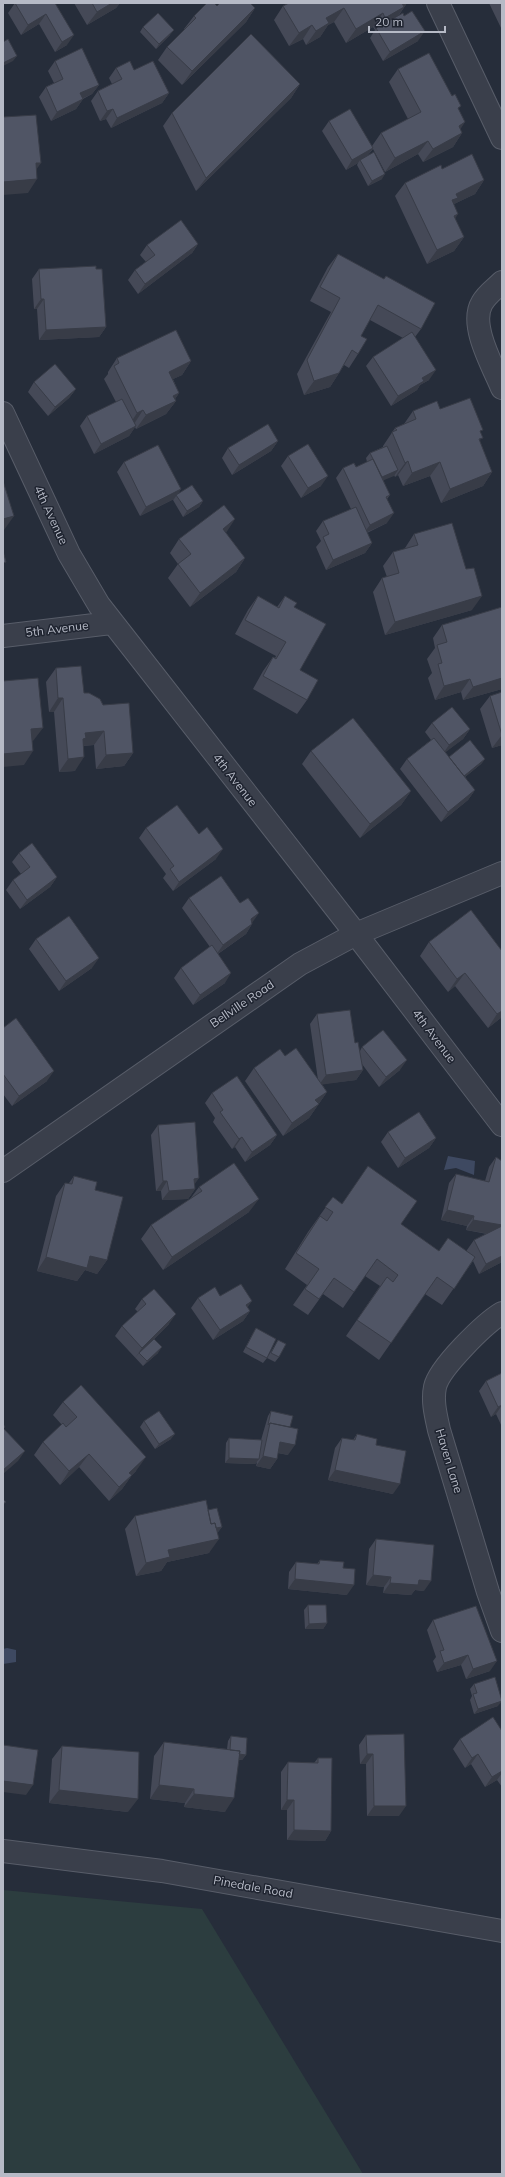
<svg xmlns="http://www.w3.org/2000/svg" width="505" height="2177" font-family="Mulish,sans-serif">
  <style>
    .green { fill: #2c3d3f }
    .water { fill: #3e4961 }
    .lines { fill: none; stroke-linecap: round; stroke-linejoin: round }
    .street-casing { stroke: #585d69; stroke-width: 24 }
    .street { stroke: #3a3f4b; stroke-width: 22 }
    .wall { fill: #454957 }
    .shaded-wall { fill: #383c47 }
    .building { fill: #505565; stroke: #383c47 }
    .labels { text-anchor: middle; stroke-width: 3; stroke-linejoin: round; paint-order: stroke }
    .street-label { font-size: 12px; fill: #b6bac6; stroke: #1f2430 }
  </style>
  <rect width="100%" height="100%" fill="#262d3a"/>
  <path class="green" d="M3 1890 202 1909 363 2174H3Z"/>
  <path class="water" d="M448 1156 475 1161 474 1175 456 1168 444 1170Z
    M7 1648 16 1650V1662L3 1664V1649Z"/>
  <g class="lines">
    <defs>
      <path id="street" d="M438 3 502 138
        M502 282C495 289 487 294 482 303 469 325 493 366 502 388
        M3 413 69 554 99 605 356 934 502 1125
        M3 636 111 623
        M3 1171 300 964 356 934 502 873
        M502 1313C485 1323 439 1368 435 1387 432 1401 436 1416 439 1430L488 1592 502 1631
        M3 1851 162 1871 502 1931"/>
    </defs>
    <use href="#street" class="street-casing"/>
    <use href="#street" class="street"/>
  </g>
  <path class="wall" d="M15 3H55L67 45 55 52 39 24 21 35 8 13Z
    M74 3H120L116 8 87 25Z
    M407 3 399 15 418 41 383 61 370 38 375 30 373 27 346 43 334 22 328 25 320 37 306 45 303 39 289 46 274 20 283 6Z
    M489 3H502V30Z
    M217 6 255 8 246 22 182 85 158 60 167 47 184 30V29L194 16Z
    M143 27 170 35 156 49 140 32Z
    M55 61 99 85 92 94 83 99 76 109 51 121 39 97 46 87 54 83 48 71Z
    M116 68 134 70 169 93 162 103 111 128 106 119 100 121 91 101 98 91 112 84 109 78Z
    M398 69 458 110 460 129 462 133 453 147 423 162 418 154 385 172 373 149 368 155 382 179 368 186 357 165 358 163 346 170 322 131 329 121 372 146 381 133 408 119 389 82Z
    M300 84 291 98 196 191 163 126 172 113Z
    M442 169 484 180 475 194 454 204 455 219 464 237 454 251 427 264 395 196 405 183Z
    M198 244 192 253 138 294 128 280 135 270 146 262 140 255 147 245Z
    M338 254 384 279 386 276 421 329 415 337 429 380 420 385 417 390 391 406 366 366 373 357 403 338 370 320 361 336 358 354 349 368 344 365 339 373 330 387 304 395 297 374 331 312 310 301 328 267Z
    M39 269 106 327 99 337 39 340 37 309H34L32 279Z
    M117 358 191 361 182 375 173 379 179 393 175 399 176 401 166 414 136 429 135 427 129 436 94 454 80 426 87 416 116 402 104 379 108 374V372Z
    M34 382 76 389 69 398 48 416 28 392Z
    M440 409 481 433 480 442 492 472 483 486 441 503 430 476 403 486 398 475 395 477 394 475 383 480 390 495 387 499V523L367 533 372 543 365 553 326 570 316 547 321 541 316 531 323 521 351 509 336 478 343 468 356 467 367 462 366 458 370 453 383 447V446L395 428 404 424 413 411Z
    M278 441 271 451 232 475 222 458 228 448Z
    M288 456 321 486 301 498 281 466Z
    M124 462 181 489 177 495 203 501 199 507 183 517 173 500 174 499 140 516 117 472Z
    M226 533 245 558 236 572 190 607 168 578 178 564 170 553 179 539Z
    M414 534 472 610 385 635 373 592 382 578 387 577 383 566 393 552 405 549V548Z
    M258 596 277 607 285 596 294 607 300 670 307 700 297 714 253 689 263 671 273 657 275 658 276 656 235 634 248 610Z
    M502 607V689L463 700 461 692 435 700 428 678 432 673 427 659 435 648 433 638 442 625Z
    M56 668 84 693 103 705 133 753 124 766 96 769 94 745 83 746 75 771 59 772 54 712H49L46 682Z
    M502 692V745L492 748 480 709 490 696Z
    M432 723 470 729 463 739 445 752 449 757 485 759 481 764 465 777 475 790 468 800 441 822 400 769 407 759 431 740 425 732Z
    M311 751 411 791 401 805 360 838 302 764Z
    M146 828 216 859 173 891 163 878 166 874 139 838Z
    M19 853 57 877 50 887 20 909 6 890 13 880 21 874 12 862Z
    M189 898 252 924 246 934 218 954 225 983 193 1005 174 978 181 968 210 947 182 908Z
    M471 910 502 1017 488 1028 455 986 448 992 420 956 429 942Z
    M36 939 92 968 59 991 29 949Z
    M317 1014 355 1043 360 1051 362 1047 400 1070 379 1087 362 1064 363 1070 356 1080 322 1084 327 1092 309 1118 283 1136 245 1081 254 1068 285 1056 318 1080 310 1024Z
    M3 1028 47 1081 12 1106 3 1094Z
    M212 1093 277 1135 270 1145 245 1162 235 1147 232 1149 213 1122 215 1118 205 1103Z
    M158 1125 195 1185V1189L188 1199 162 1200 161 1191H156L151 1135Z
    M388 1132 436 1138 429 1148 398 1168 381 1142Z
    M496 1157 502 1262 479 1274 473 1261 442 1305 425 1294 379 1360 346 1336 380 1286 365 1276 343 1308 323 1294 308 1315 293 1305 307 1285 285 1269 308 1232 333 1197 342 1204 401 1224 439 1251 467 1252V1250L474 1240 487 1234 466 1230 467 1226 441 1220 449 1183 456 1174 485 1181 489 1167Z
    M74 1176 95 1190 107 1260 97 1274 85 1270 77 1281 37 1271 56 1196 65 1183H69Z
    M199 1187 249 1212 163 1270 141 1239 151 1225 190 1199Z
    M220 1296 247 1307 250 1311 243 1321 213 1340 191 1308 198 1298Z
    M142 1299 169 1324 154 1339 158 1353 143 1366 115 1336 122 1326 138 1312 135 1309Z
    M256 1328 267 1358 263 1363 243 1352 253 1333Z
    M278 1340 279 1357 275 1362 267 1358Z
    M502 1373V1427L496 1414 491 1417 479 1391 486 1381Z
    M63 1402 136 1471 132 1475 122 1489 109 1501 79 1467 60 1485 34 1455 43 1442 62 1425 53 1415Z
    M271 1411 290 1427 288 1455 278 1453 277 1459 270 1469 256 1466 257 1462 255 1464 225 1463 226 1443 229 1438 261 1440 268 1416Z
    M144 1421 171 1439 155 1449 140 1427Z
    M357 1434 376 1445 393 1494 328 1480 335 1448 342 1438 353 1440Z
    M208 1510 222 1527 218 1532H217L209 1553 167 1562 161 1571 136 1576 125 1529 135 1516Z
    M376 1539 424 1591 415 1590 411 1595 383 1593 384 1587 366 1585 369 1549Z
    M320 1560 343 1568 347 1595 288 1589 289 1572 296 1562 317 1564Z
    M308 1605 327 1623 323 1629H305L304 1610Z
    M433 1620 490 1671 466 1679 461 1665 437 1672 433 1661 436 1657 427 1630Z
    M474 1684 498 1706 474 1714 470 1700 472 1696 470 1689Z
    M502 1731V1787L497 1780 485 1787 471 1764 465 1768 453 1749 460 1739Z
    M366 1735 399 1816H367L366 1764H360L359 1745Z
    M231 1736 246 1755 242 1760H239L225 1812 184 1807 185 1803 150 1799 154 1756 164 1742 227 1749 228 1741Z
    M62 1746 128 1812 49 1803 52 1759Z
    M318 1758 331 1831 325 1841 287 1840V1810H281V1772L288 1762 314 1763Z"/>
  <path class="shaded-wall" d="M112 3H120L116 8 87 25 97 12Z
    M400 3H407L395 20 377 29 385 18Z
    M255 8 246 22 182 85 192 71Z
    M344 8 334 22 328 25 320 37 306 45 316 31 326 18Z
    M383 13 373 27 346 43 356 29Z
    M46 14 39 24 21 35 28 25Z
    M312 25 303 39 289 46 299 33Z
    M174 30 170 35 156 49 159 44Z
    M425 31 418 41 383 61 390 52Z
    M74 35 67 45 55 52 62 42Z
    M17 56 13 61 3 66V63Z
    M300 84 291 98 196 191 206 178Z
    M99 85 92 94 73 103 80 93Z
    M169 93 162 103 111 128 117 118Z
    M83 99 76 109 51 121 57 112Z
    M113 109 106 119 100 121 107 111Z
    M465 122 456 136 459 126Z
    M462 133 453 147 423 162 433 149Z
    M428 141 418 154 385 172 395 158Z
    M373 148 366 158 360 160 358 163 346 170 352 160Z
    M36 163H41L31 177Z
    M385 174 382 179 368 186 372 181Z
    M37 179 28 193 3 195V182Z
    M484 180 475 194 454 204 443 214 456 194Z
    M458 214 449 228 454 216Z
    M464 237 454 251 427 264 437 250Z
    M198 244 192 253 138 294 145 284Z
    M41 299H44L37 309H34Z
    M106 327 99 337 39 340 46 330Z
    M191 361 182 375 160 385 169 372Z
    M436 370 429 380 420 385 417 390 391 406 398 396 422 378Z
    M339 373 330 387 304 395 314 381Z
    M76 389 69 398 48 416 55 407Z
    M179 393 173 402 176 401 166 414 136 429 146 415 173 396Z
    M143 410 134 424 128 427 137 413Z
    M136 426 129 436 94 454 101 444Z
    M278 441 271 451 232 475 239 465Z
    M408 461 398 475 395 477 405 463Z
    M440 462 430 476 403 486 412 473Z
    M398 470 394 476 377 483 380 478Z
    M492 472 483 486 441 503 450 489Z
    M328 476 321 486 301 498 308 488Z
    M181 489 174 499 140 516 146 507Z
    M203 501 199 507 183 517 187 511Z
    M394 513 387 523 363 534 370 525Z
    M14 516 4 530H3V519Z
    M235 519 226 533 223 529Z
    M372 543 365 553 326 570 333 560Z
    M245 558 236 572 190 607 200 593Z
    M482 596 472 610 385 635 395 622Z
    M502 678V689L463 700 473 687Z
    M470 679 461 692 435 700 444 686Z
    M58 698H63L54 712H49Z
    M43 728 33 741 22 742 31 729Z
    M470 729 463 739 442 755 449 745Z
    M104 731 94 745 81 746 77 752 85 733Z
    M502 735V745L492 748Z
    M33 751 24 765 3 767V754Z
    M133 753 124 766 96 769 106 755Z
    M84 757 75 771 59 772 68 759Z
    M485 759 481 764 460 781 464 776Z
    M475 790 468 800 441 822 448 812Z
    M411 791 401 805 360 838 370 824Z
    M223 849 216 859 173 891 179 882Z
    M57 877 50 887 20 909 27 900Z
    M259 913 252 923 251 919Z
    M252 924 246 934 216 955 223 945Z
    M99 958 92 968 59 991 66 981Z
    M231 973 225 983 193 1005 200 995Z
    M465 973 455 986 448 992 457 979Z
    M502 1011V1017L488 1028 497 1014Z
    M407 1060 400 1070 379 1087 386 1077Z
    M363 1070 356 1080 319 1085 326 1075Z
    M54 1071 47 1081 12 1106 19 1096Z
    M327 1092 309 1118 283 1136 292 1123 315 1100Z
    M277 1135 270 1145 245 1162 252 1152Z
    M242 1137 235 1147 232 1149 239 1139Z
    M436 1138 429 1148 398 1168 405 1158Z
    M199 1178 192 1188 194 1179Z
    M163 1181H167L161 1191H156Z
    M195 1189 188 1199 162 1200 169 1191Z
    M259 1199 249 1212 163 1270 172 1257Z
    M447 1210 474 1216 467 1226 441 1220Z
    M473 1220 502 1225 496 1235 466 1230Z
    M90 1256 107 1260 97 1274 85 1270 77 1281 37 1271 46 1257Z
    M502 1256V1262L479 1274 486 1264Z
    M252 1301 245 1311 246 1305Z
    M250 1311 243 1321 213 1340 220 1330Z
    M176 1314 169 1324 140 1353H139L135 1358 142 1348Z
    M162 1347 158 1353 143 1366 147 1361Z
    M502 1405 496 1414 491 1417 498 1407Z
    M175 1434 171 1439 155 1449 159 1444Z
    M280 1442 295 1445 288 1455 273 1452Z
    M25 1451 18 1461 3 1474V1470Z
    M89 1454 79 1467 60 1485 69 1471Z
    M263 1456 277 1459 270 1469 256 1466Z
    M146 1457 136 1471 125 1482 132 1475 122 1489 109 1501 129 1473Z
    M229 1458 259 1459 255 1464 225 1463Z
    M335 1470 400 1484 393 1494 328 1480Z
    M222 1527 218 1532 202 1535 206 1530Z
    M219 1539 209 1553 167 1562 161 1571 136 1576 146 1563 168 1550Z
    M373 1575 391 1577 384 1587 366 1585Z
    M295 1579 354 1585 347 1595 288 1589Z
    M419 1580 431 1581 424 1591 415 1590 411 1595 383 1593 390 1583Z
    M327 1623 323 1629H305L309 1624Z
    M468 1655 461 1665 437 1672 444 1663Z
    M497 1661 490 1671 466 1679 473 1669Z
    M502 1701 498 1706 474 1714 478 1709Z
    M229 1753 246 1755 242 1760 226 1758Z
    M367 1754H373L366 1764H360Z
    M478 1754 471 1764 465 1768 472 1758Z
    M502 1771V1773L497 1780 485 1787 492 1777Z
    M3 1781 33 1785 26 1795 3 1792Z
    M159 1785 194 1789 185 1803 150 1799Z
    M59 1790 138 1799 128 1812 49 1803Z
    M194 1794 234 1798 225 1812 184 1807Z
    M287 1800H294L287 1810H281Z
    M374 1806H406L399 1816H367Z
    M294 1830 331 1831 325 1841 287 1840Z"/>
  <path class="building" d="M15 3H55L74 35 62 42 46 14 28 25Z
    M92 3H112L97 12Z
    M207 3H214L217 6 220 3H250L255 8 192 71 167 47 196 18 194 16Z
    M289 3H402L404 7 385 18 383 13 356 29 344 8 326 18 329 23 316 31 312 25 299 33 283 6Z
    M412 11 425 31 390 52 376 28 403 13 404 16Z
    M158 13 174 30 159 44 143 27Z
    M251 34 300 84 206 178 172 113Z
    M8 39 17 56 3 63V42Z
    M82 48 99 85 80 93 83 99 57 112 46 87 63 79 55 61Z
    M429 53 452 96 455 94 461 106 458 108 465 122 459 126 462 133 433 149 428 141 395 158 381 133 421 112 398 69Z
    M130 61 134 70 153 61 169 93 117 118 113 109 107 111 98 91 122 79 116 68Z
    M350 109 373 148 352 160 329 121Z
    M36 115 41 163H36L37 179 3 182V117Z
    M374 152 385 174 372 181 360 160Z
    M472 154 484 180 456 194 458 198 452 200 458 214 454 216 464 237 437 250 405 183 441 165 442 169Z
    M181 220 198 244 145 284 135 270 155 255 147 245Z
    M338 254 384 279 386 276 435 303 421 329 378 305 361 336 367 339 358 354 352 350 339 373 314 381 307 360 340 298 320 287Z
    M96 266V269H102L106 327 46 330 44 299H41L39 269Z
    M176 330 191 361 169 372 179 393 173 396 176 401 146 415 143 410 137 413 114 366 119 363 117 358Z
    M412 332 436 370 422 378 424 381 398 396 373 357Z
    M55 364 76 389 55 407 34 382Z
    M470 398 483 430 480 431 483 438 479 439 492 472 450 489 440 462 412 473 408 461 405 463 392 432 397 430 395 428 416 419 413 411 437 401 440 409Z
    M122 399 136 426 101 444 87 416Z
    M268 424 278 441 239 465 228 448Z
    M308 444 328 476 308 488 288 456Z
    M158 445 181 489 146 507 124 462Z
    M387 446 398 470 382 477 370 453Z
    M373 459 390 495 386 497 394 513 370 525 343 468 354 463 356 467Z
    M3 481 14 516 3 519Z
    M192 485 203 501 187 511 176 495Z
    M224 505 235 519 223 529 245 558 200 593 178 564 191 554 179 539Z
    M356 507 372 543 333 560 323 537 329 534 323 521Z
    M452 523 466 569 474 568 482 596 395 622 382 578 399 573 393 552 418 545 414 534Z
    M3 551 6 562 3 563Z
    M258 596 279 608 285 596 297 603 294 607 326 624 300 670 318 680 307 700 263 676 273 657 276 659 286 642 245 620Z
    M502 607V678L473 687 470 679 444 686 438 664 442 663 437 645 447 642 442 625Z
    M81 666 84 693H89L100 699 103 705 129 703 133 753 106 755 104 731 85 733 86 738 83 739 84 757 68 759 63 698H58L56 668Z
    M38 678 43 728 31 729 33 751 3 754V681Z
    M502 692V735L490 696Z
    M452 707 470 729 449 745 432 723Z
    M353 718 411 791 370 824 311 751Z
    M434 738 475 790 448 812 407 759Z
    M470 740 485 759 464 776 449 757Z
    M177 805 199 834 207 827 223 849 179 882 170 869 174 866 146 828Z
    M32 843 57 877 27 900 13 880 30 867 19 853Z
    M221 876 240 903 248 898 259 913 251 919 252 924 223 945 189 898Z
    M471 910 502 951V1011L497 1014 465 973 457 979 429 942Z
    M69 916 99 958 66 981 36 939Z
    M212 945 231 973 200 995 181 968Z
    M350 1010 355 1043 358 1042 363 1070 326 1075 317 1014Z
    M16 1018 54 1071 19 1096 3 1074V1028Z
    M383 1030 407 1060 386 1077 362 1047Z
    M296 1048 327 1092 315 1100 319 1104 292 1123 254 1068 280 1049 285 1056Z
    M237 1076 277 1135 252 1152 242 1137 239 1139 220 1112 223 1110 212 1093Z
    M419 1112 436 1138 405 1158 388 1132Z
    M195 1122 199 1178 194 1179 195 1189 169 1191 167 1181H163L158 1125Z
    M496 1157 502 1161V1225L473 1220 474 1216 447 1210 456 1174 489 1182Z
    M234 1163 259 1199 172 1257 151 1225 202 1191 199 1187Z
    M368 1166 417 1201 401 1224 439 1251 448 1238 475 1257 454 1289 437 1277 391 1343 357 1320 387 1277 393 1282 398 1275 377 1259 354 1292 334 1278 319 1299 305 1289 319 1269 296 1253 320 1216 327 1221 333 1212 325 1207 333 1197 342 1204Z
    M74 1176 97 1182 95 1190 123 1197 107 1260 90 1256 87 1268 46 1257 65 1183 72 1184Z
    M502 1226V1256L486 1264 474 1240Z
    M241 1284 252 1301 246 1305 250 1311 220 1330 198 1298 215 1287 220 1296Z
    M154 1289 176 1314 142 1348 122 1326 146 1304 142 1299Z
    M256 1328 276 1339 267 1358 246 1347Z
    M154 1339 162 1347 147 1361 139 1353Z
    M278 1340 286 1344 279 1357 271 1353Z
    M502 1373V1405L498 1407 486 1381Z
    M81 1385 146 1457 129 1473 132 1475 119 1487 89 1454 69 1471 43 1442 63 1423 66 1427 77 1417 63 1402Z
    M159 1411 175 1434 159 1444 144 1421Z
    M271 1411 293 1416 290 1427 270 1423 268 1425Z
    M270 1423 298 1429 295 1445 280 1442 277 1459 263 1456Z
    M3 1424 5 1427 3 1428 25 1451 3 1470Z
    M357 1434 377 1439 376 1445 406 1451 400 1484 335 1470 342 1438 355 1440Z
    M229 1438 262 1440 259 1459 229 1458Z
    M3 1499 6 1502 3 1504Z
    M206 1500 211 1524 215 1523 219 1539 168 1550 170 1557 146 1563 135 1516Z
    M217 1508 222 1527 216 1528 215 1523 211 1524 208 1510Z
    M376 1539 434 1545 431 1581 419 1580 418 1585 390 1583 391 1577 373 1575Z
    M320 1560 344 1562 343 1568 355 1569 354 1585 295 1579 296 1562 319 1564Z
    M308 1605H326L327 1623 309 1624Z
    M476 1606 497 1661 473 1669 468 1655 444 1663 440 1651 444 1650 433 1620Z
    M495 1677 502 1701 478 1709 473 1694 477 1693 474 1684Z
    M493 1717 502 1731V1771L492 1777 478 1754 472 1758 460 1739Z
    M404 1734 406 1806H374L373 1754H367L366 1735Z
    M231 1736 247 1738 246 1755 239 1754 240 1751 230 1750Z
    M164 1742 240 1751 234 1798 194 1794V1789L159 1785Z
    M3 1745 38 1750 33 1785 3 1781Z
    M62 1746 139 1752 138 1799 59 1790Z
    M318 1758H332L331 1831 294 1830V1800H287L288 1762 318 1763Z"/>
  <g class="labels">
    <g class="street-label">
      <text transform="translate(51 515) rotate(65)" y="4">4th Avenue</text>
      <text transform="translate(57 629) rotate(-7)" y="4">5th Avenue</text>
      <text transform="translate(235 780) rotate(52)" y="4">4th Avenue</text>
      <text transform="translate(242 1004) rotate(-34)" y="4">Bellville Road</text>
      <text transform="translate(434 1036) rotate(53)" y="4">4th Avenue</text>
      <text transform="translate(449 1461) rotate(73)" y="4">Haven Lane</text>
      <text transform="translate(253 1887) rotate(10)" y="4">Pinedale Road</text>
    </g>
  </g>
  <rect width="505" height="2177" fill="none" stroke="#b6bac6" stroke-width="8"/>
  <path d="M369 26v6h76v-6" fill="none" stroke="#b6bac6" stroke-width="2"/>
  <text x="375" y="26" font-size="12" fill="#b6bac6" stroke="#1f2430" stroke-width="3" paint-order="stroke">20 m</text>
</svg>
